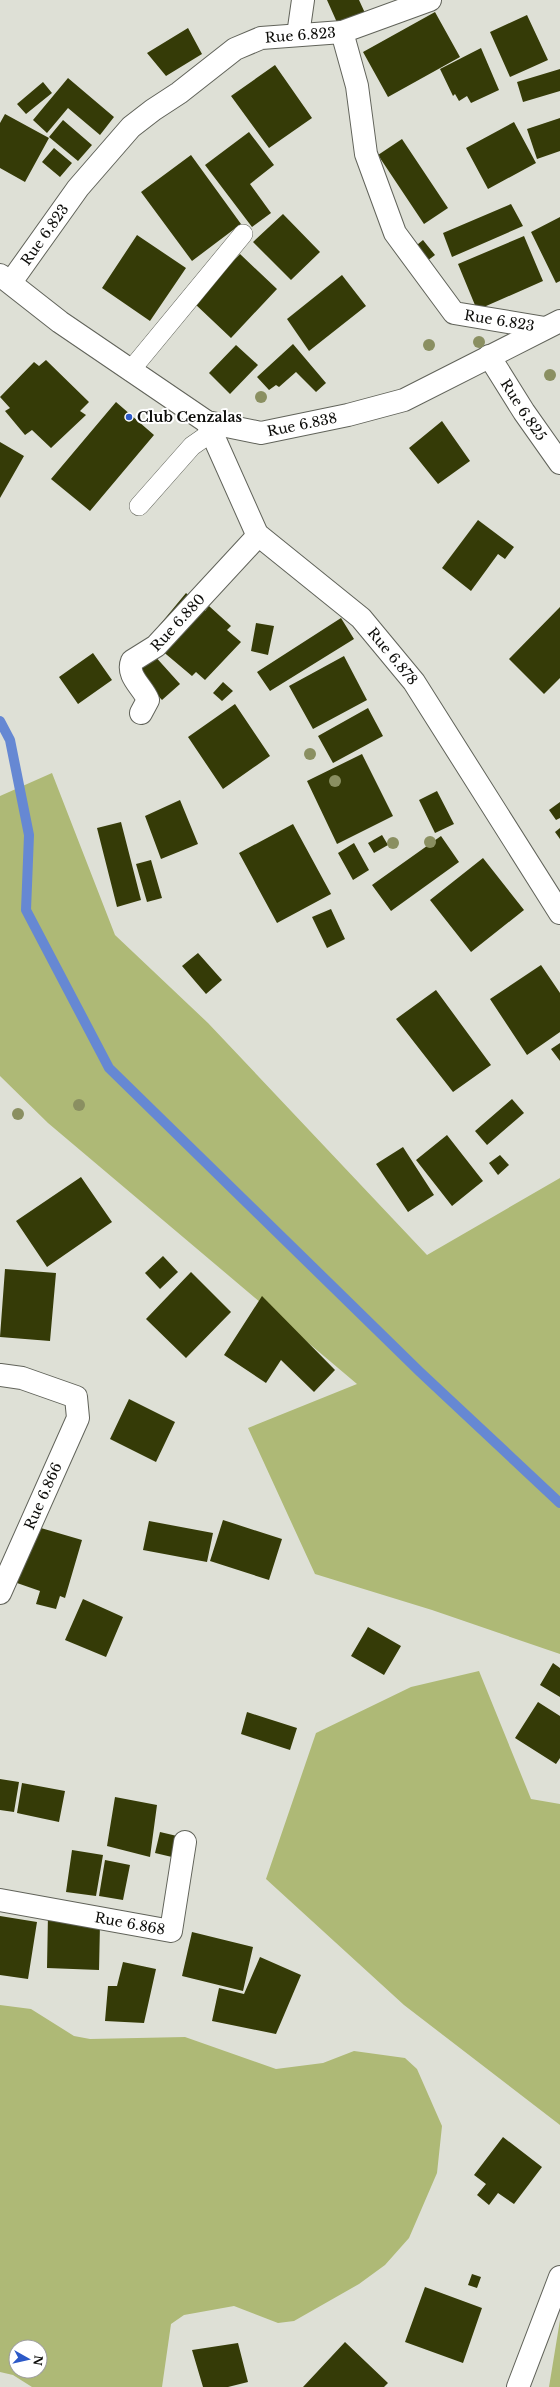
<svg xmlns="http://www.w3.org/2000/svg" width="560" height="2387" font-family="'Libre Baskerville',serif">
  <style>
    .green { fill: #aeb976; fill-rule: evenodd }
    .lines { fill: none; stroke-linecap: round; stroke-linejoin: round }
    .stream { stroke: #6688d3; stroke-width: 10 }
    .building { fill: #353b07 }
    .lane-casing { stroke: #61635a; stroke-width: 20 }
    .street-casing { stroke: #61635a; stroke-width: 24 }
    .lane { stroke: #fff; stroke-width: 19 }
    .street { stroke: #fff; stroke-width: 22 }
    .tree { fill: #8a8f61 }
    .poi-dot { fill: #2c59c8; stroke: #fff; stroke-width: 1.5 }
    .labels { text-anchor: middle; stroke-width: 4; stroke-linejoin: round; paint-order: stroke }
    .street-label { font-size: 14px; fill: #0d0d0a; stroke: #fff }
    .poi-label { font-size: 14px; font-weight: bold; fill: #0d0d0a; stroke: #fff; text-anchor: start }
  </style>
  <rect width="100%" height="100%" fill="#dee0d6"/>
  <path class="green" d="M52 773 115 935 208 1023 427 1255 560 1178V1654L432 1610 315 1574 248 1428 357 1384 48 1123 0 1076V796Z
    M479 1671 531 1799 560 1804V2125L404 2005 266 1879 316 1733 411 1687Z
    M0 2005 31 2009 74 2036 90 2039 185 2037 276 2069 323 2063 354 2051 405 2058 417 2069 442 2126 437 2173 409 2238 385 2265 359 2284 294 2321 278 2323 234 2306 184 2315 171 2324 162 2387H32L13 2375 0 2372ZM16 2347H40V2371H16Z
    M560 2320V2387H549Z"/>
  <g class="lines">
    <path class="stream" d="M0 721 10 740 29 835 26 910 109 1068 420 1372 560 1503"/>
  </g>
  <path class="building" d="M327 0H359L365 13 339 27Z
    M435 12 460 57 388 97 363 52Z
    M527 15 548 60 510 77 490 32Z
    M188 28 202 54 166 76 147 53Z
    M481 48 499 90 471 103 467 96 459 101 455 94 453 96 440 69Z
    M275 65 312 118 269 148 231 96Z
    M560 69V91L523 102 517 82Z
    M68 78 114 117 100 135 68 108 47 133 33 120Z
    M43 82 52 93 26 114 17 104Z
    M5 114 49 138 25 182 0 168V123Z
    M560 118V151L537 159 527 129Z
    M63 120 92 145 78 161 49 137Z
    M514 122 536 163 488 189 466 148Z
    M249 132 274 165 250 184 271 213 252 227 205 165Z
    M402 139 448 208 424 224 378 155Z
    M54 148 72 163 60 177 42 162Z
    M191 155 241 224 192 261 141 192Z
    M511 204 523 226 452 257 443 233Z
    M283 214 320 252 291 280 253 242Z
    M560 217V281L556 283 531 232Z
    M137 235 186 268 150 321 102 288Z
    M524 236 543 281 477 310 458 264Z
    M423 240 435 255 423 264 412 249Z
    M240 254 277 289 231 338 194 303Z
    M342 275 366 306 309 351 287 319Z
    M293 344 326 383 316 392 296 372 279 387 276 385 269 390 257 377Z
    M236 345 258 365 230 394 209 373Z
    M46 360 89 402 80 411 86 415 51 448 32 430 25 435 5 411 10 408 0 397 34 362 39 366Z
    M116 402 154 435 90 511 51 479Z
    M442 421 470 461 438 484 409 448Z
    M0 442 24 456 0 498Z
    M478 520 514 547 505 559 498 554 471 591 442 568Z
    M186 593 205 611 209 606 231 626 227 630 241 642 205 680 196 672 192 676 148 639Z
    M560 607V678L544 694 509 659Z
    M341 618 354 639 270 691 257 672Z
    M256 623 274 626 268 655 251 651Z
    M144 644 180 684 162 700 126 661Z
    M93 653 112 680 78 704 59 677Z
    M344 656 367 700 313 729 289 686Z
    M223 682 233 691 222 701 213 693Z
    M235 704 270 756 223 789 188 737Z
    M368 708 383 736 333 763 318 736Z
    M362 754 393 816 337 844 307 781Z
    M437 791 454 824 435 833 419 800Z
    M180 800 198 844 161 859 145 816Z
    M560 802V818L556 820 549 810Z
    M121 822 141 900 117 907 97 828Z
    M293 824 331 894 277 923 239 853Z
    M560 828V839L555 832Z
    M382 835 388 845 374 853 368 843Z
    M441 836 459 862 391 911 372 885Z
    M354 843 369 870 353 880 338 853Z
    M483 858 524 910 471 952 430 900Z
    M151 860 162 898 147 902 136 864Z
    M331 909 345 939 327 948 312 917Z
    M198 953 222 980 206 994 182 966Z
    M541 965 560 993V1032L527 1055 490 999Z
    M436 990 491 1065 453 1092 396 1019Z
    M560 1043V1061L551 1049Z
    M512 1099 524 1113 487 1145 475 1131Z
    M447 1135 483 1181 452 1206 416 1160Z
    M403 1147 434 1195 408 1212 376 1164Z
    M500 1155 509 1165 498 1175 489 1163Z
    M81 1177 112 1222 47 1267 16 1221Z
    M163 1256 178 1272 160 1289 145 1273Z
    M5 1269 56 1273 50 1341 0 1337Z
    M191 1272 231 1312 186 1358 146 1319Z
    M262 1296 335 1370 314 1392 281 1360 266 1383 224 1355Z
    M129 1399 175 1422 156 1462 110 1439Z
    M223 1520 282 1539 269 1580 210 1561Z
    M149 1521 213 1533 207 1562 143 1550Z
    M34 1526 82 1540 65 1598 60 1596 56 1609 36 1604 40 1591 17 1583Z
    M83 1599 123 1617 106 1657 65 1640Z
    M368 1627 401 1646 384 1675 351 1656Z
    M553 1663 560 1668V1697L540 1685Z
    M538 1702 560 1716V1758L556 1764 515 1738Z
    M247 1712 297 1728 290 1750 241 1734Z
    M0 1779 19 1782 14 1812 0 1810Z
    M22 1783 65 1791 59 1822 17 1813Z
    M115 1797 157 1805 150 1857 107 1846Z
    M160 1832 177 1836 172 1857 155 1853Z
    M72 1850 103 1855 96 1896 66 1892Z
    M105 1860 130 1865 123 1900 99 1896Z
    M48 1914 100 1924 99 1970 47 1968Z
    M0 1916 37 1922 28 1979 0 1975Z
    M192 1932 253 1947 243 1991 182 1976Z
    M260 1957 301 1975 276 2034 212 2021 219 1988 244 1994Z
    M123 1962 156 1969 144 2023 105 2021 108 1986H117Z
    M503 2137 542 2167 514 2204 498 2193 489 2205 477 2195 486 2184 474 2175Z
    M472 2274 481 2277 477 2288 468 2285Z
    M425 2287 482 2308 463 2363 405 2342Z
    M345 2342 388 2383 384 2387H303Z
    M238 2343 248 2382 228 2387H203L192 2350Z"/>
  <g class="lines">
    <defs>
      <path id="lane" d="M130 371 243 234
        M139 506 192 446 212 432"/>
      <g id="street">
        <path d="M342 32 430 0"/>
        <path d="M298 35 303 0"/>
        <path id="s1" d="M0 275 60 322 207 422 261 433 348 415 404 400 560 321"/>
        <path id="s2" d="M11 282 78 188 131 127 153 110 179 93 235 49 261 38 342 32 357 86 366 154 395 233 454 313 545 328"/>
        <path id="s3" d="M489 356 524 412 560 463"/>
        <path id="s4" d="M207 422 257 534 361 618 414 682 560 913"/>
        <path id="s5" d="M141 713 148 700C143 687 126 676 132 661L156 646 254 540 257 534"/>
        <path d="M0 1375 22 1378 76 1397 78 1418 0 1593"/>
        <path id="s6" d="M0 1900 171 1931 185 1842"/>
        <path d="M518 2387 560 2277"/>
      </g>
    </defs>
    <use href="#lane" class="lane-casing"/>
    <use href="#street" class="street-casing"/>
    <use href="#lane" class="lane"/>
    <use href="#street" class="street"/>
  </g>
  <g class="tree">
    <circle cx="479" cy="342" r="6"/>
    <circle cx="429" cy="345" r="6"/>
    <circle cx="550" cy="375" r="6"/>
    <circle cx="261" cy="397" r="6"/>
    <circle cx="310" cy="754" r="6"/>
    <circle cx="335" cy="781" r="6"/>
    <circle cx="430" cy="842" r="6"/>
    <circle cx="393" cy="843" r="6"/>
    <circle cx="79" cy="1105" r="6"/>
    <circle cx="18" cy="1114" r="6"/>
  </g>
  <circle class="poi-dot" cx="129" cy="417" r="4"/>
  <g class="labels">
    <g class="street-label">
      <text dy="5" stroke="none"><textPath href="#s2" startOffset="394">Rue 6.823</textPath></text>
      <text dy="5" stroke="none"><textPath href="#s2" startOffset="58">Rue 6.823</textPath></text>
      <text dy="5" stroke="none"><textPath href="#s2" startOffset="790">Rue 6.823</textPath></text>
      <text dy="5" stroke="none"><textPath href="#s3" startOffset="64">Rue 6.825</textPath></text>
      <text dy="5" stroke="none"><textPath href="#s1" startOffset="351">Rue 6.838</textPath></text>
      <text dy="5" stroke="none"><textPath href="#s5" startOffset="119">Rue 6.880</textPath></text>
      <text dy="5" stroke="none"><textPath href="#s4" startOffset="306">Rue 6.878</textPath></text>
      <text transform="translate(43 1496) rotate(-66)" y="5">Rue 6.866</text>
      <text dy="5" stroke="none"><textPath href="#s6" startOffset="132">Rue 6.868</textPath></text>
    </g>
    <g class="poi-label">
      <text x="137" y="422">Club Cenzalas</text>
    </g>
  </g>
  <g transform="translate(28 2359) rotate(98)"><circle r="19" fill="#ffffff" stroke="#9e9e9d"/>
  <path d="M0-3L7 15L0 10L-7 15Z" fill="#2c59c8"/>
  <text y="-6" font-size="11" font-weight="bold" text-anchor="middle" fill="#0d0d0a">N</text>
  </g>
</svg>
